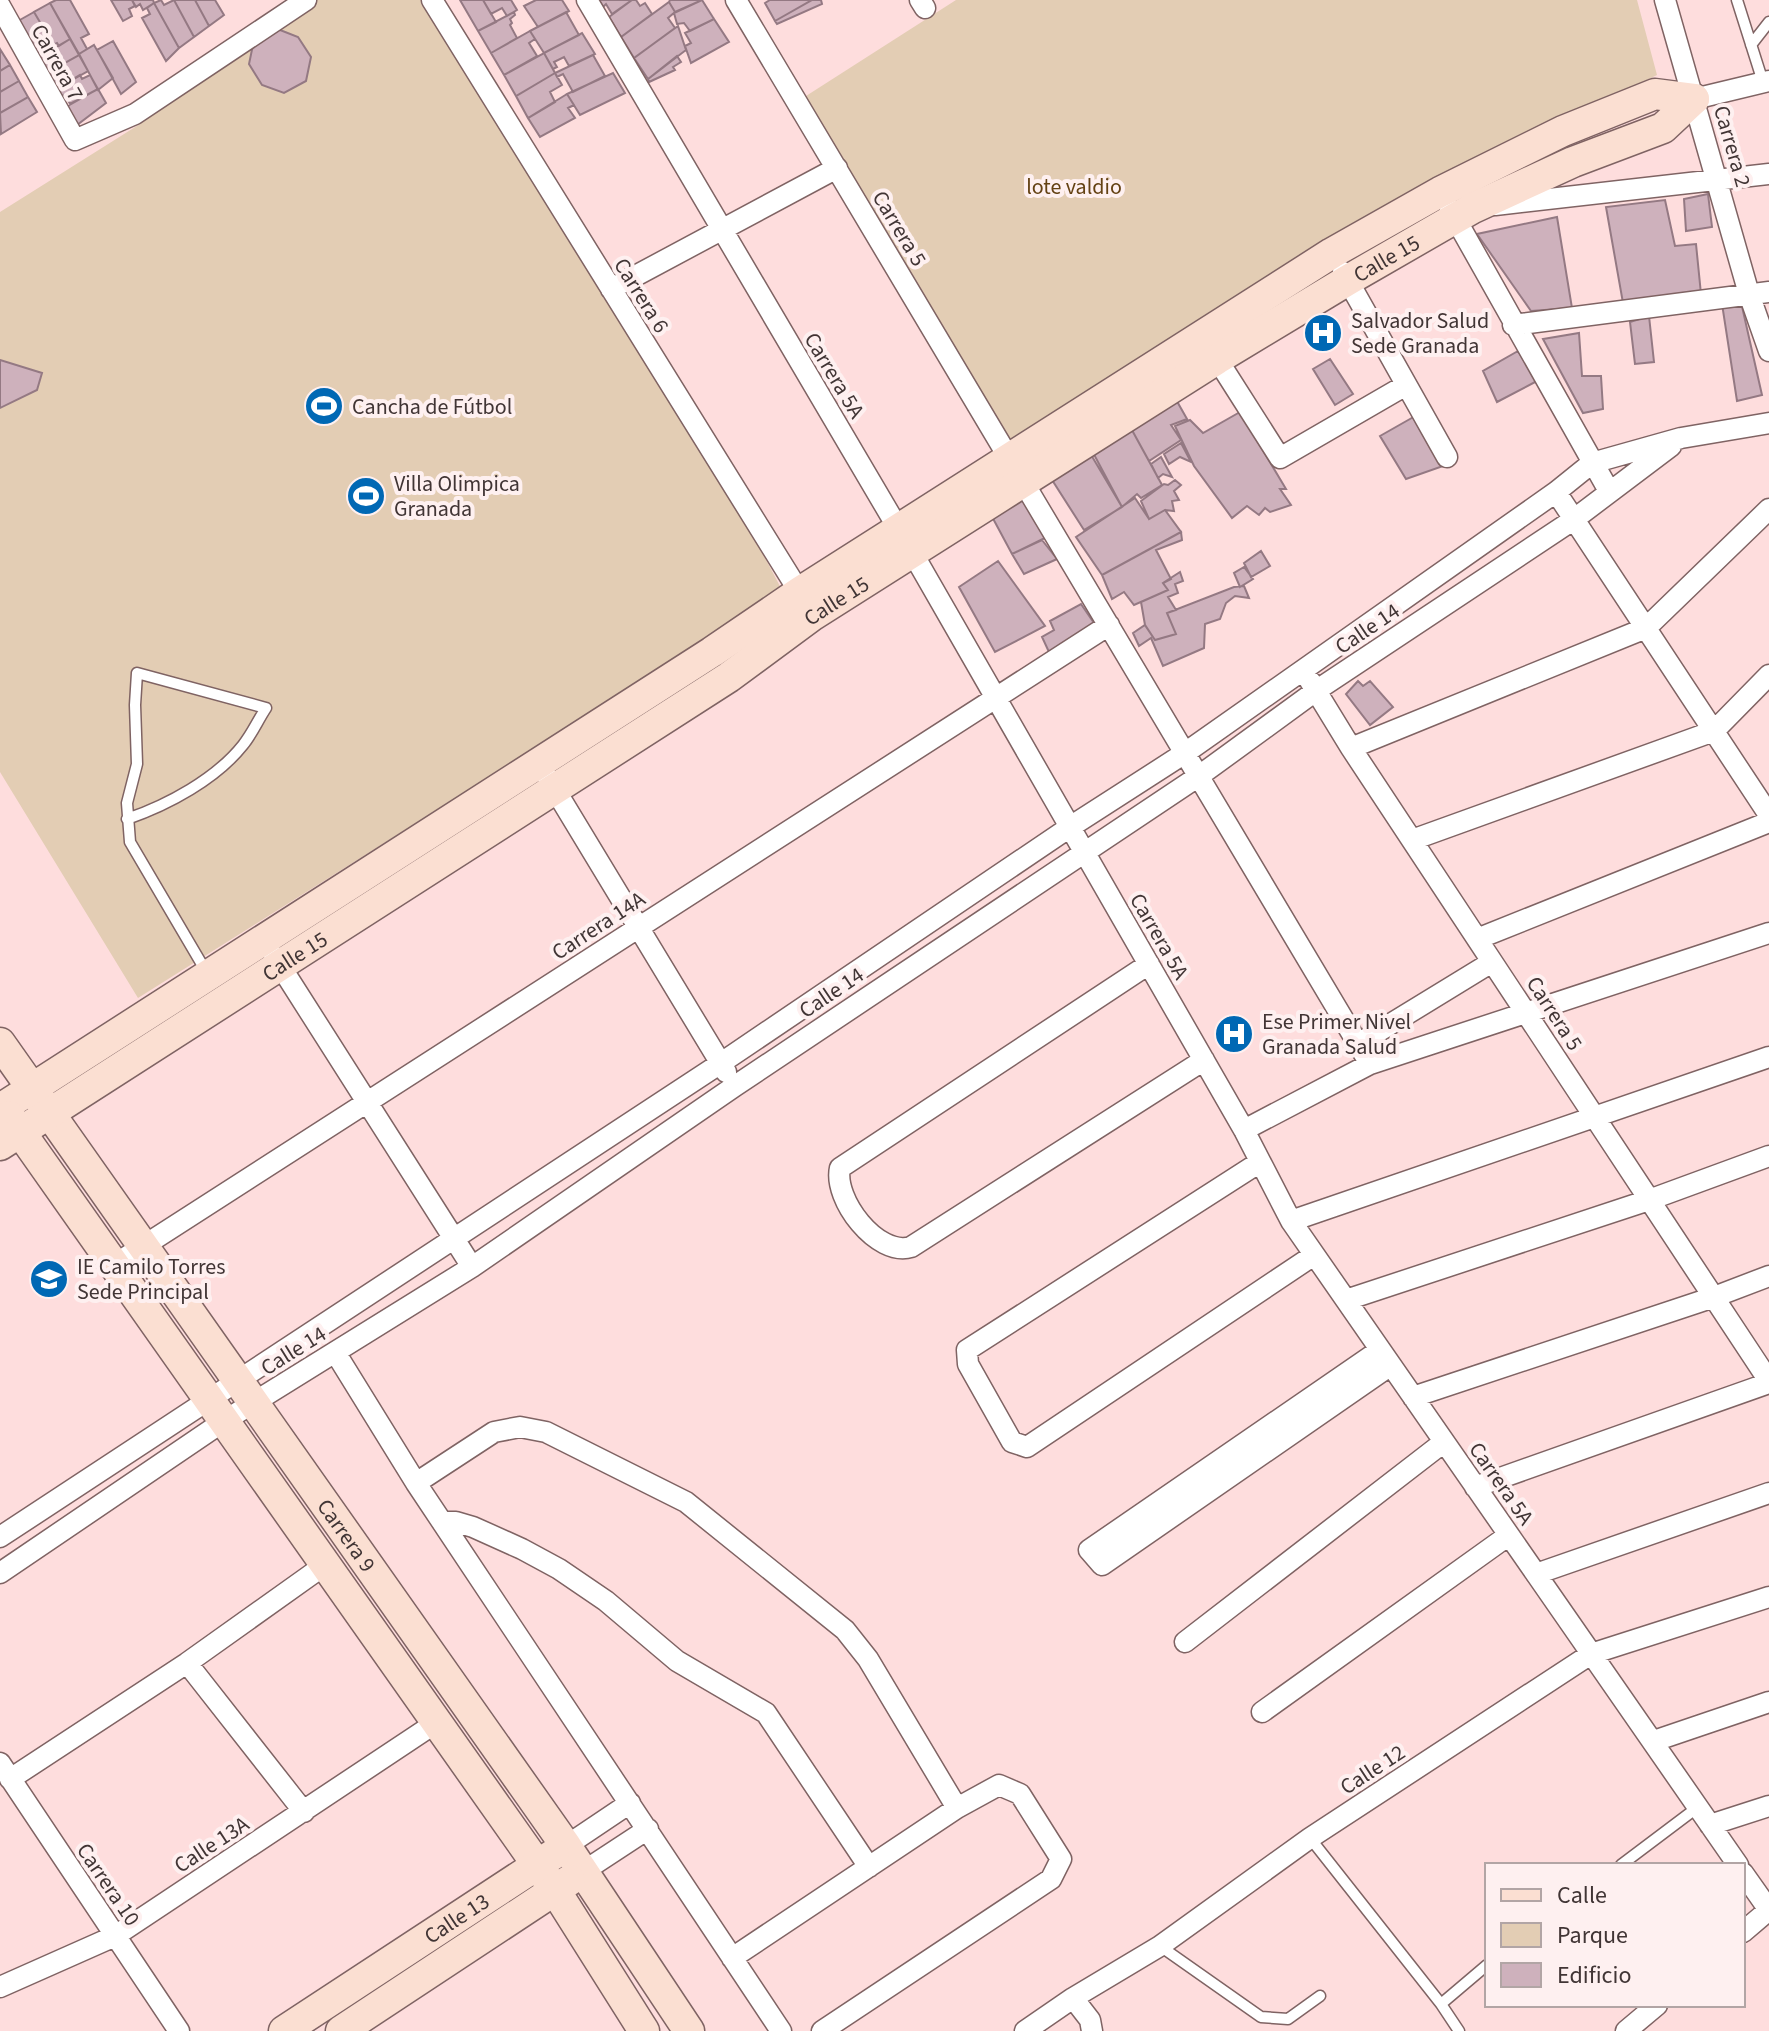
<svg xmlns="http://www.w3.org/2000/svg" width="1769" height="2031" font-family="'Source Sans 3',sans-serif">
  <style>
    .green { fill: #e3cdb4 }
    .building { fill: #ceb1bc; stroke: #947983; stroke-width: 2 }
    .lines { fill: none; stroke-linecap: round; stroke-linejoin: round }
    .lane-casing { stroke: #7f6363; stroke-width: 13 }
    .street-casing { stroke: #7f6363; stroke-width: 23 }
    .secondary-casing { stroke: #7f6363; stroke-width: 33 }
    .lane { stroke: #fff; stroke-width: 10 }
    .street { stroke: #fff; stroke-width: 20 }
    .secondary { stroke: #fbdfd2; stroke-width: 30 }
    .labels { text-anchor: middle; stroke-width: 8; stroke-linejoin: round; paint-order: stroke }
    .street-label { font-size: 22px; fill: #413535; stroke: #fef0f0 }
    .park-label { font-size: 22px; fill: #644214; stroke: #fef0f0 }
    .poi-label { font-size: 22px; fill: #413535; stroke: #fef0f0; text-anchor: start }
  </style>
  <rect width="100%" height="100%" fill="#fedddd"/>
  <path class="green" d="M307 0H430L702 438 783 592 138 998 0 772V212L140 124Z
    M956 0H1637L1657 75 1399 201 1010 447 806 96Z"/>
  <path class="building" d="M56 0H70L89 34 81 38 87 49 79 54 50 3Z
    M111 0H132L135 6 129 9 132 16 123 21Z
    M132 0H153L154 3 143 10 140 4 136 7Z
    M161 0 164 5 174 0 194 37 179 48 154 3Z
    M174 0H195L209 26 194 37Z
    M195 0H215L224 15 209 26Z
    M460 0H483L496 22 478 31Z
    M483 0H511L517 10 507 16 502 8 491 14Z
    M536 0H562L569 11 538 27 524 6Z
    M599 0H632L612 14 606 4 603 7Z
    M632 0H636L640 6 645 3 652 14 621 37 609 17Z
    M702 0 675 12 669 2 670 0Z
    M702 0 714 19 690 31 684 23 677 24 674 13Z
    M770 0H812L775 21 765 3Z
    M812 0H821L822 4 777 24 775 21Z
    M669 2 675 12 668 18 675 28 634 58 621 37Z
    M50 3 70 39 59 46 57 43 53 45 34 12Z
    M154 3 179 48 166 61 142 18 150 14 147 8Z
    M34 12 55 48 39 57 18 21Z
    M514 12 515 15 510 19 512 23 510 25 517 38 491 53 478 31Z
    M566 12 579 35 544 53 530 31Z
    M714 19 729 42 691 63 685 46 691 43 685 33Z
    M678 26 686 50 648 79 634 58Z
    M275 28 298 37 311 57 306 81 284 93 262 85 249 64 254 40Z
    M530 31 535 39 529 43 537 56 504 75 491 53Z
    M582 33 595 54 569 66 564 57 554 62 557 67 553 69 544 53Z
    M70 39 79 55 47 73 37 58Z
    M113 41 136 82 121 94 97 50Z
    M94 45 113 78 98 90 79 54Z
    M0 49 10 65 0 71Z
    M544 53 555 73 516 96 504 75Z
    M79 55 88 71 56 89 47 73Z
    M593 55 605 76 573 92 563 74 557 77 555 73Z
    M677 56 681 62 673 67 675 70 649 82 648 79Z
    M10 65 19 81 0 92V71Z
    M555 73 562 85 550 92 555 102 528 118 516 96Z
    M613 73 625 93 580 115 567 94Z
    M80 75 82 79 90 75 98 89 70 104 65 94 61 97 56 89Z
    M19 81 28 97 0 113V92Z
    M98 89 106 103 77 125 66 107Z
    M567 94 574 105 568 108 575 118 540 137 528 118Z
    M28 97 37 112 1 134 0 113Z
    M1708 194 1712 227 1686 231 1684 199Z
    M1665 200 1675 246 1696 244 1701 294 1623 303 1606 207Z
    M1557 217 1572 308 1531 311 1477 234Z
    M1741 302 1762 395 1737 401 1722 304Z
    M1649 316 1654 362 1635 364 1630 322Z
    M1579 333 1582 376H1601L1603 409 1583 413 1543 339Z
    M1518 351 1537 381 1497 402 1483 371Z
    M1330 359 1353 394 1335 405 1313 369Z
    M0 360 42 373 37 390 0 408Z
    M1174 396 1187 419 1171 425 1181 440 1149 461 1127 421Z
    M1240 412 1286 489H1280L1291 505 1270 512 1265 508 1259 515 1247 506 1232 518 1194 466 1175 426 1190 420 1203 433Z
    M1417 415 1446 465 1406 479 1380 436Z
    M1127 421 1162 485 1141 498 1137 494 1122 507 1090 447Z
    M1181 443 1191 462 1180 457 1169 464 1164 454Z
    M1087 448 1122 507 1084 530 1047 472Z
    M1161 457 1172 477 1163 474 1158 478 1151 464Z
    M1175 480 1181 485 1174 491 1179 500 1172 501 1174 511 1165 510 1149 519 1141 501 1164 484 1168 485Z
    M1020 492 1049 536 1012 554 989 511Z
    M1135 498 1149 519 1165 510 1181 532 1102 575 1076 537Z
    M1181 532 1182 540 1156 550 1171 579 1163 583 1168 590 1134 605 1124 592 1112 599 1102 575Z
    M1042 540 1057 559 1024 574 1012 554Z
    M1261 551 1270 566 1251 577 1244 563Z
    M998 561 1045 626 995 652 959 587Z
    M1244 567 1253 579 1240 587 1234 573Z
    M1180 572 1183 581 1175 584 1178 593 1168 597 1176 610 1167 613 1176 634 1155 640 1145 625 1141 602 1168 590 1163 583Z
    M1244 586 1249 598 1235 596 1226 603 1220 619 1205 624 1204 648 1163 666 1151 638 1139 646 1133 633 1145 625 1155 640 1176 634 1167 613 1234 587Z
    M1081 604 1096 626 1049 652 1042 637 1054 630 1050 621Z
    M1358 681 1363 686 1370 681 1393 707 1370 725 1346 694Z"/>
  <g class="lines">
    <defs>
      <path id="lane" d="M1737 0 1763 82
        M1751 45 1769 22
        M127 819C168 805 216 779 243 745 252 734 258 720 266 708L137 673 135 705 137 764 127 803 130 842 207 973
        M1310 1838 1441 2004 1487 1965
        M1621 1865 1698 1807
        M1160 1946 1261 2017 1288 2019 1320 1996
        M1441 2004 1459 2031"/>
      <path id="street" d="M432 0 805 601
        M587 0 912 552 1244 1130 1291 1221 1738 1865
        M736 0 1370 1064
        M920 0 925 8
        M1665 0 1749 294 1769 351
        M0 6 75 140 135 114 306 0
        M1694 99 1769 81
        M1495 205 1769 174
        M1450 209 1609 491
        M1343 272 1447 457
        M611 289 837 168
        M1513 325 1769 292
        M1210 348 1280 458 1406 385
        M1556 492 1769 815
        M1310 681 1351 748 1769 1381
        M1351 748 1646 628 1769 509
        M548 778 726 1072
        M1412 840 1714 731 1769 675
        M1477 939 1769 822
        M274 956 472 1267
        M1149 964 840 1168C833 1199 877 1257 911 1247L1204 1060
        M1358 1044 1492 962
        M1244 1130 1370 1064 1769 933
        M1260 1162 967 1350 968 1364 1012 1442 1027 1447 1314 1255
        M1291 1221 1769 1057
        M114 1265 1109 625
        M1346 1300 1649 1200 1769 1156
        M1380 1350 1089 1550 1102 1565 1391 1365
        M335 1352 416 1483 781 2031
        M1413 1397 1714 1297 1769 1276
        M416 1483 494 1432 520 1427 546 1432 686 1502 845 1630 868 1659 957 1808
        M1475 1487 1769 1383
        M442 1522H456L473 1527 522 1549 559 1569 606 1601 677 1661 766 1713 869 1867
        M0 1537 721 1063 1070 827 1185 753 1556 492 1592 463 1681 438 1769 423
        M0 1573 224 1421 472 1267 735 1086 1199 776 1317 690 1573 520 1671 446
        M1536 1574 1769 1493
        M1185 1642 1444 1442
        M187 1663 304 1812
        M1262 1712 1509 1535
        M1654 1741 1769 1702
        M0 1763 179 2031
        M10 1779 187 1663 326 1564
        M1710 1825 1769 1806
        M566 1846 630 1803
        M584 1871 648 1829
        M1743 1873 1769 1910
        M1743 1932 1769 1910
        M732 1958 957 1808 999 1785 1020 1794 1061 1859 1051 1879 822 2031
        M0 1987 115 1936 437 1722
        M1073 1998 1090 2020 1092 2031
        M1025 2031 1073 1998 1160 1946 1310 1838 1591 1654 1769 1597
        M1626 2031 1657 2005"/>
      <g id="secondary">
        <path id="s1" d="M0 1043 566 1846 689 2031"/>
        <path d="M0 1109 712 652 800 592 1332 253 1440 192 1563 131 1655 94 1694 99"/>
        <path d="M9 1116 555 1890 644 2031"/>
        <path id="s2" d="M0 1145 729 677 813 615 1217 359 1348 280 1473 208 1573 162 1663 128 1694 99"/>
        <path id="s3" d="M284 2031 554 1854"/>
        <path d="M341 2031 570 1880"/>
      </g>
    </defs>
    <use href="#lane" class="lane-casing"/>
    <use href="#street" class="street-casing"/>
    <use href="#secondary" class="secondary-casing"/>
    <use href="#lane" class="lane"/>
    <use href="#street" class="street"/>
    <use href="#secondary" class="secondary"/>
  </g>
  <defs>
    <symbol id="hospital-disc" viewBox="-11 -11 22 22"><circle r="9.5" fill="#0068b4" stroke="#fef0f0"/><path d="M-5-5h3v3.5h4V-5h3V5h-3V1.5h-4V5h-3Z" fill="#fff"/></symbol>
    <symbol id="stadium-disc" viewBox="-11 -11 22 22"><circle r="9.5" fill="#0068b4" stroke="#fef0f0"/><path d="M0-5a6.5 5 0 1 0 0 10a6.5 5 0 1 0 0-10ZM-3.5-1.8h7v3.6h-7Z" fill="#fff"/></symbol>
    <symbol id="university-disc" viewBox="-11 -11 22 22"><circle r="9.5" fill="#0068b4" stroke="#fef0f0"/><path d="M0-5L7-2L0 1L-7-2ZM-4 1L0 2.5L4 1V4Q0 6-4 4Z" fill="#fff"/></symbol>
  </defs>
  <g fill-rule="evenodd">
    <use href="#hospital-disc" x="1301" y="311" width="44" height="44"/>
    <use href="#stadium-disc" x="302" y="384" width="44" height="44"/>
    <use href="#stadium-disc" x="344" y="474" width="44" height="44"/>
    <use href="#hospital-disc" x="1212" y="1012" width="44" height="44"/>
    <use href="#university-disc" x="27" y="1257" width="44" height="44"/>
  </g>
  <g class="labels">
    <g class="street-label">
      <text transform="translate(58 62) rotate(61)" y="8">Carrera 7</text>
      <text transform="translate(1733 146) rotate(74)" y="8">Carrera 2</text>
      <text transform="translate(900 228) rotate(59)" y="8">Carrera 5</text>
      <text dy="8" stroke="none"><textPath href="#s2" startOffset="1646">Calle 15</textPath></text>
      <text transform="translate(642 295) rotate(58)" y="8">Carrera 6</text>
      <text transform="translate(835 375) rotate(59)" y="8">Carrera 5A</text>
      <text dy="8" stroke="none"><textPath href="#s2" startOffset="998">Calle 15</textPath></text>
      <text transform="translate(1367 628) rotate(-34)" y="8">Calle 14</text>
      <text transform="translate(598 925) rotate(-33)" y="8">Carrera 14A</text>
      <text transform="translate(1160 936) rotate(60)" y="8">Carrera 5A</text>
      <text dy="8" stroke="none"><textPath href="#s2" startOffset="350">Calle 15</textPath></text>
      <text transform="translate(831 992) rotate(-34)" y="8">Calle 14</text>
      <text transform="translate(1555 1013) rotate(57)" y="8">Carrera 5</text>
      <text transform="translate(293 1350) rotate(-32)" y="8">Calle 14</text>
      <text transform="translate(1502 1483) rotate(55)" y="8">Carrera 5A</text>
      <text dy="8" stroke="none"><textPath href="#s1" startOffset="602">Carrera 9</textPath></text>
      <text transform="translate(1372 1769) rotate(-33)" y="8">Calle 12</text>
      <text transform="translate(211 1844) rotate(-33)" y="8">Calle 13A</text>
      <text transform="translate(109 1884) rotate(56)" y="8">Carrera 10</text>
      <text dy="8" stroke="none"><textPath href="#s3" startOffset="206">Calle 13</textPath></text>
    </g>
    <g class="park-label">
      <text x="1074" y="194">lote valdio</text>
    </g>
    <g class="poi-label">
      <text x="1351" y="328">Salvador Salud<tspan x="1351" dy="25">Sede Granada</tspan></text>
      <text x="352" y="414">Cancha de Fútbol</text>
      <text x="394" y="491">Villa Olimpica<tspan x="394" dy="25">Granada</tspan></text>
      <text x="1262" y="1029">Ese Primer Nivel<tspan x="1262" dy="25">Granada Salud</tspan></text>
      <text x="77" y="1274">IE Camilo Torres<tspan x="77" dy="25">Sede Principal</tspan></text>
    </g>
  </g>
  <rect x="1485" y="1863" width="260" height="144" fill="#fef0f0" stroke="#b2a5a5" stroke-width="2"/>
  <rect x="1501" y="1889" width="40" height="12" fill="#fbdfd2" stroke="#b2a5a5" stroke-width="2"/>
  <text x="1557" y="1903" font-size="24" fill="#413535">Calle</text>
  <rect x="1501" y="1923" width="40" height="24" fill="#e3cdb4" stroke="#b2a5a5" stroke-width="2"/>
  <text x="1557" y="1943" font-size="24" fill="#413535">Parque</text>
  <rect x="1501" y="1963" width="40" height="24" fill="#ceb1bc" stroke="#b2a5a5" stroke-width="2"/>
  <text x="1557" y="1983" font-size="24" fill="#413535">Edificio</text>
</svg>
